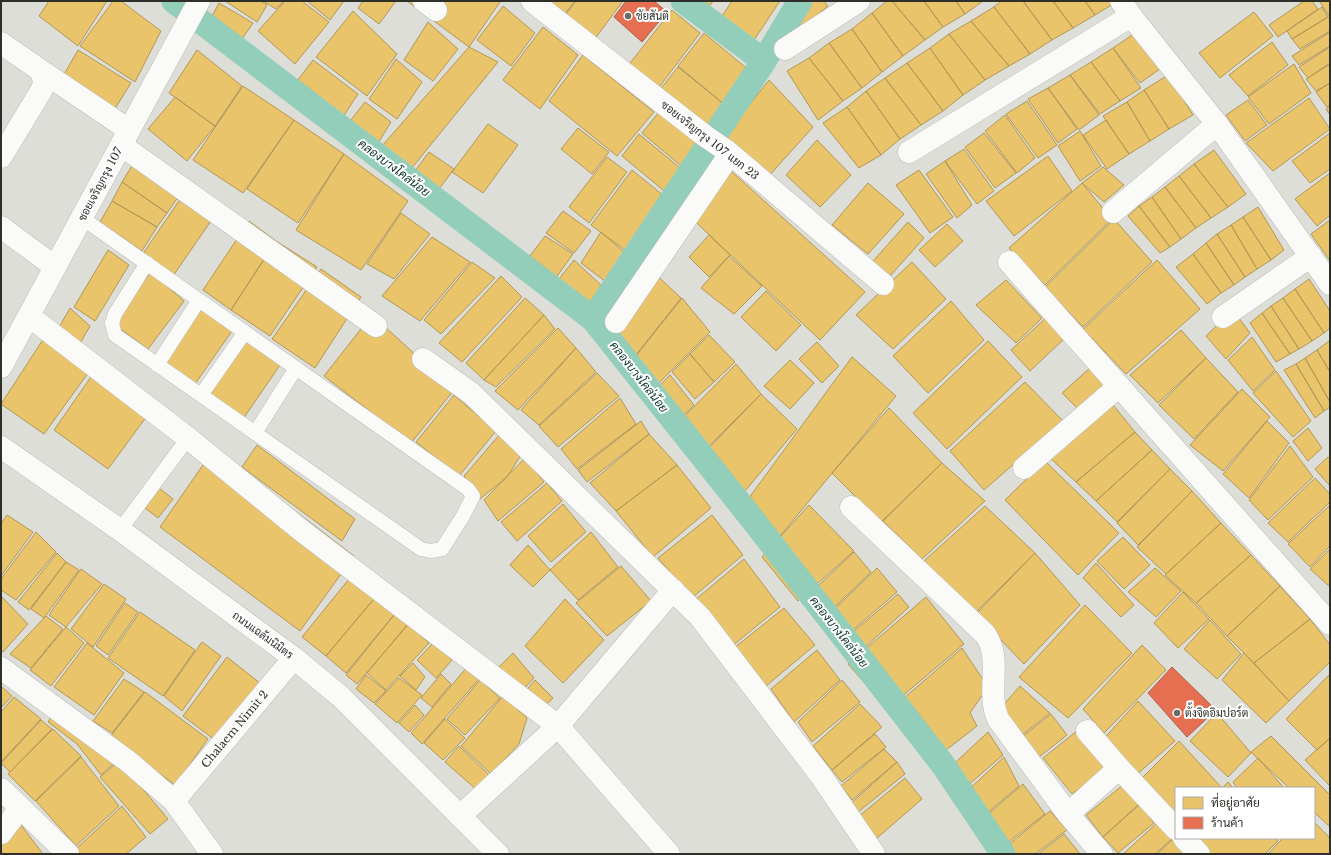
<svg xmlns="http://www.w3.org/2000/svg" width="1331" height="855" font-family="'Libre Baskerville',Sarabun,serif">
  <style>
    .homes { fill: #e9c46a; stroke: #b19757 }
    .shops { fill: #e76f51; stroke: #b05c45 }
    .lines { fill: none; stroke-linecap: round; stroke-linejoin: round }
    .canal { stroke: #92ceb9; stroke-width: 25 }
    .service-casing { stroke: #bcbcb6; stroke-width: 15 }
    .minor-casing { stroke: #bcbcb6; stroke-width: 23 }
    .tertiary-casing { stroke: #bcbcb6; stroke-width: 23 }
    .service { stroke: #fafaf9; stroke-width: 14 }
    .minor { stroke: #fafaf9; stroke-width: 22 }
    .tertiary { stroke: #fafaf9; stroke-width: 22 }
    .poi-dot { fill: #6c6c67; stroke: #fff; stroke-width: 1.5 }
    .labels { text-anchor: middle; stroke-width: 4; stroke-linejoin: round; paint-order: stroke }
    .poi-label { font-size: 11px; fill: #2f2f2a; stroke: #fff; text-anchor: start }
    .street-label { font-size: 11px; fill: #2f2f2a; stroke: #fff }
    .water-label { font-size: 12px; font-style: italic; fill: #0a3329; stroke: #fff }
  </style>
  <rect width="100%" height="100%" fill="#deded8"/>
  <path class="homes" d="M49 1H107L78 46 39 16Z
    M113 1H121L161 31 135 82 80 46Z
    M225 1H261L267 5 257 22Z
    M263 1H284L276 9Z
    M285 1H302L329 22 295 64 258 31Z
    M307 1H344L330 20Z
    M363 1H396L379 24 358 8Z
    M407 1H499L500 2 469 47Z
    M545 1H575L564 15Z
    M576 1H623L594 40 563 18Z
    M686 1H713L704 13Z
    M732 1H780L748 49 716 25Z
    M795 1H824L828 6 798 31 786 12Z
    M887 1H892L925 40 903 56 872 13Z
    M892 1H924L943 27 925 40Z
    M924 1H956L965 14 943 27Z
    M956 1H983L965 14Z
    M1001 1H1023L1052 40 1030 54 994 7Z
    M1023 1H1053L1073 28 1052 40Z
    M1053 1H1085L1095 15 1073 28Z
    M1085 1H1114L1115 3 1095 15Z
    M1304 1H1312L1318 9 1278 37 1269 25Z
    M1319 1H1330V17Z
    M219 3 253 23 242 39 209 22Z
    M503 6 535 33 511 66 477 40Z
    M994 7 1030 54 1009 66 971 21Z
    M1322 7 1328 17 1292 39 1287 31Z
    M672 10 700 33 657 90 627 67Z
    M353 11 397 54 367 96 316 57Z
    M1254 12 1273 36 1220 78 1199 53Z
    M872 13 903 56 882 72 852 29Z
    M1328 17 1330 19V31L1300 49 1292 39Z
    M971 21 1009 66 985 80 949 34Z
    M428 22 458 49 433 81 404 60Z
    M543 27 578 55 540 109 503 80Z
    M852 29 882 72 862 88 829 43Z
    M1330 32V46L1299 65 1292 56Z
    M704 33 750 71 725 105 678 66Z
    M1135 33 1160 69 1140 83 1113 48Z
    M949 34 985 80 963 95 930 48Z
    M1272 42 1288 65 1248 96 1229 75Z
    M829 43 862 88 843 101 809 58Z
    M469 47 498 62 411 169 381 147Z
    M1330 47V63L1308 78 1299 67Z
    M930 48 963 95 943 111 907 63Z
    M1113 48 1141 88 1120 101 1091 62Z
    M78 50 131 83 106 123 55 90Z
    M197 50 242 86 215 126 169 93Z
    M583 55 654 112 617 156 549 101Z
    M809 58 843 101 818 120 787 71Z
    M396 59 422 82 397 119 369 99Z
    M313 60 358 94 341 120 294 85Z
    M1091 62 1120 101 1100 114 1070 75Z
    M907 63 943 111 921 125 885 78Z
    M1294 64 1311 93 1269 124 1248 97Z
    M1330 64V83L1316 91 1306 79Z
    M678 67 725 105 705 136 655 96Z
    M1070 75 1099 115 1079 130 1048 88Z
    M1168 75 1193 115 1169 129 1144 90Z
    M885 78 921 125 900 139 866 91Z
    M769 80 813 127 767 178 721 140Z
    M1330 83V105L1327 107 1316 92Z
    M243 86 294 120 243 193 193 160Z
    M1048 88 1077 129 1058 143 1028 99Z
    M1144 90 1169 129 1150 141 1127 102Z
    M866 91 900 139 881 155 847 107Z
    M175 97 215 126 187 161 148 129Z
    M1309 98 1330 129 1273 171 1246 143Z
    M1248 100 1267 125 1245 141 1226 115Z
    M1027 101 1057 145 1038 158 1006 114Z
    M365 102 391 122 375 148 347 125Z
    M1127 102 1150 141 1129 154 1103 116Z
    M1330 106V115L1326 109Z
    M847 107 881 155 859 168 823 123Z
    M660 111 703 147 687 171 642 133Z
    M1005 115 1035 158 1017 173 985 131Z
    M294 120 344 154 298 223 247 189Z
    M1106 120 1129 154 1107 169 1083 135Z
    M488 124 518 145 483 193 452 172Z
    M578 128 609 152 592 174 561 149Z
    M1080 131 1101 166 1080 181 1058 146Z
    M984 133 1016 173 995 188 965 147Z
    M1330 133V169L1310 183 1292 161Z
    M639 134 685 172 669 195 622 156Z
    M817 140 851 175 820 207 786 175Z
    M964 149 994 191 977 204 945 161Z
    M1214 150 1246 194 1228 207 1194 164Z
    M429 152 454 169 436 193 412 175Z
    M344 154 408 201 361 270 296 230Z
    M1048 156 1072 191 1014 236 986 201Z
    M607 157 627 172 589 223 569 207Z
    M135 161 181 193 167 213 122 182Z
    M720 161 865 292 820 340 682 209Z
    M945 161 972 205 957 218 926 174Z
    M1194 164 1228 207 1211 218 1179 176Z
    M1103 167 1124 185 1104 202 1082 183Z
    M632 170 664 196 626 251 591 225Z
    M919 170 953 217 930 233 896 185Z
    M1330 173V215L1317 226 1295 199Z
    M1179 176 1211 218 1196 228 1165 187Z
    M122 182 167 213 157 227 112 201Z
    M868 183 904 214 868 254 832 225Z
    M1082 183 1112 219 1045 285 1009 248Z
    M1165 187 1196 228 1181 239 1152 197Z
    M183 195 213 218 173 276 142 255Z
    M1152 197 1181 239 1170 247 1139 206Z
    M112 201 157 227 142 251 100 222Z
    M1139 206 1170 247 1160 253 1128 216Z
    M1258 207 1284 250 1271 260 1243 217Z
    M563 211 591 231 574 253 546 233Z
    M401 213 430 234 394 279 367 264Z
    M1243 217 1271 260 1257 269 1231 225Z
    M1114 219 1152 262 1083 327 1045 287Z
    M1330 220V261L1311 234Z
    M249 221 276 241 231 310 203 290Z
    M908 222 924 238 883 284 866 269Z
    M947 224 963 241 935 267 919 250Z
    M1231 225 1257 269 1245 277 1217 234Z
    M601 232 625 253 606 282 581 263Z
    M1217 234 1245 277 1234 285 1206 243Z
    M709 235 730 255 709 277 689 257Z
    M545 236 573 254 555 279 527 260Z
    M432 237 470 262 420 321 382 296Z
    M276 241 317 267 270 336 231 310Z
    M1206 243 1234 285 1221 293 1193 254Z
    M108 250 129 265 95 321 74 307Z
    M1193 254 1221 293 1207 304 1176 267Z
    M729 256 762 286 734 314 701 288Z
    M574 260 602 286 585 312 555 284Z
    M1157 260 1200 309 1126 374 1083 329Z
    M472 262 495 278 441 334 424 320Z
    M912 262 946 299 893 349 856 315Z
    M646 265 681 298 632 360 602 323Z
    M321 269 361 297 315 368 272 339Z
    M151 272 184 301 148 349 112 323Z
    M501 276 522 297 462 362 439 343Z
    M1309 279 1330 311V328L1324 333 1295 289Z
    M1006 280 1042 318 1016 343 976 305Z
    M1295 289 1324 333 1312 341 1283 298Z
    M766 291 801 325 776 351 741 317Z
    M525 298 544 315 484 380 466 363Z
    M682 298 710 332 654 388 631 362Z
    M1283 298 1312 341 1299 349 1271 306Z
    M951 301 984 340 928 393 893 356Z
    M1271 306 1299 349 1290 354 1262 313Z
    M198 307 232 331 195 384 161 358Z
    M70 308 90 326 78 347 57 331Z
    M1233 310 1250 333 1226 359 1206 336Z
    M1262 313 1290 354 1276 362 1250 323Z
    M372 315 454 390 411 443 324 376Z
    M544 315 555 329 496 387 484 380Z
    M1047 317 1064 339 1030 371 1011 350Z
    M558 328 576 348 518 410 495 391Z
    M1181 330 1206 358 1158 403 1130 375Z
    M46 335 91 369 44 434 1 404Z
    M709 335 735 362 714 382 690 354Z
    M1252 337 1275 370 1253 391 1228 360Z
    M246 340 280 365 243 419 207 393Z
    M988 341 1022 377 947 449 913 413Z
    M1329 341 1330 343V372L1317 350Z
    M817 342 839 366 822 383 799 359Z
    M576 348 596 372 539 425 521 410Z
    M1317 350 1330 372V402L1305 358Z
    M690 354 714 382 695 399 672 372Z
    M852 357 896 396 780 536 746 502Z
    M1206 358 1238 392 1194 439 1159 405Z
    M1305 358 1330 402V407L1324 411 1296 364Z
    M790 360 814 383 790 409 764 386Z
    M736 364 761 394 703 452 677 424Z
    M1296 364 1324 411 1315 418 1284 370Z
    M1090 368 1106 387 1079 410 1062 393Z
    M1276 371 1311 421 1293 437 1253 393Z
    M597 373 619 396 558 447 539 426Z
    M93 374 147 416 108 469 54 430Z
    M670 375 694 405 678 421 652 393Z
    M1025 382 1063 421 984 490 950 451Z
    M1242 389 1270 417 1223 471 1190 445Z
    M761 394 797 429 740 497 704 453Z
    M454 395 496 431 459 476 416 442Z
    M620 398 636 424 577 469 561 449Z
    M1109 400 1135 432 1076 482 1047 455Z
    M889 408 942 463 881 522 832 473Z
    M641 421 649 434 587 482 578 470Z
    M1267 421 1289 443 1249 498 1223 474Z
    M1308 428 1322 448 1308 461 1293 441Z
    M1135 432 1152 450 1096 501 1076 482Z
    M500 434 521 455 507 477 480 499 464 476Z
    M649 434 677 465 616 511 590 483Z
    M257 445 355 519 342 541 242 467Z
    M1290 446 1313 477 1268 520 1249 500Z
    M214 449 354 556 300 631 160 527Z
    M1152 450 1170 469 1117 522 1096 501Z
    M1328 457 1330 459V486L1315 469Z
    M525 458 544 482 498 521 484 500Z
    M1045 461 1119 533 1078 575 1005 500Z
    M942 463 985 501 922 559 883 521Z
    M677 465 711 508 653 557 616 511Z
    M1170 469 1192 491 1138 545 1117 523Z
    M1315 478 1330 494V502L1288 542 1268 523Z
    M547 483 562 501 517 541 501 522Z
    M159 488 173 499 158 518 145 508Z
    M1192 491 1221 523 1166 574 1137 547Z
    M563 504 586 532 551 562 528 536Z
    M809 505 854 551 798 601 762 557Z
    M1330 505V546L1310 567 1288 544Z
    M985 506 1035 553 976 612 924 561Z
    M7 515 33 532 1 576V524Z
    M712 515 743 555 692 598 658 558Z
    M1221 523 1251 555 1196 603 1165 575Z
    M36 532 56 552 16 600 1 590V579Z
    M591 532 618 567 578 600 550 570Z
    M1123 537 1150 565 1124 589 1097 561Z
    M528 545 550 570 533 587 510 565Z
    M1330 549V587L1310 569Z
    M854 552 871 572 820 621 801 602Z
    M57 553 66 562 29 610 18 602Z
    M1035 553 1080 605 1024 664 976 614Z
    M1251 555 1280 586 1227 636 1196 603Z
    M744 559 780 607 731 647 695 600Z
    M66 562 79 570 44 618 31 609Z
    M1096 563 1134 605 1121 617 1083 578Z
    M621 566 651 601 607 636 576 603Z
    M877 568 897 592 840 641 820 623Z
    M1155 568 1181 591 1156 617 1128 592Z
    M81 569 102 584 66 627 49 615Z
    M353 574 378 594 326 656 302 637Z
    M104 584 126 599 93 647 71 629Z
    M1280 586 1310 619 1254 663 1227 636Z
    M1183 592 1209 619 1178 648 1154 623Z
    M378 594 398 610 346 673 326 656Z
    M898 594 909 607 850 661 836 646Z
    M1 596 28 624 3 652 1 650Z
    M926 597 964 644 887 709 848 664Z
    M565 599 604 640 563 683 525 646Z
    M125 603 138 612 108 655 96 646Z
    M1085 605 1132 653 1068 718 1019 677Z
    M784 608 815 645 766 686 734 648Z
    M398 610 411 621 357 684 346 675Z
    M140 612 195 650 163 696 108 658Z
    M46 616 63 629 31 668 10 654Z
    M1310 619 1330 645V662L1289 701 1254 663Z
    M1210 620 1241 654 1217 679 1184 649Z
    M408 624 429 643 386 690 367 673Z
    M66 627 84 643 51 686 30 670Z
    M202 642 221 656 182 711 164 696Z
    M87 643 124 673 94 715 54 687Z
    M433 643 452 660 436 678 417 660Z
    M1142 645 1166 670 1104 733 1083 709Z
    M962 648 988 687 970 713 977 726 932 761 889 711Z
    M817 650 840 680 794 722 771 689Z
    M513 653 534 678 522 691 497 669Z
    M1244 653 1289 701 1266 723 1222 680Z
    M227 657 261 684 215 740 183 716Z
    M413 663 425 677 416 690 400 676Z
    M468 666 480 678 422 744 411 733Z
    M441 674 451 684 432 707 421 698Z
    M1330 674V738L1317 750 1286 719Z
    M366 675 386 691 374 703 356 689Z
    M399 678 422 695 397 723 375 704Z
    M124 679 144 692 112 733 93 721Z
    M480 680 500 698 465 735 447 719Z
    M535 680 553 698 542 709 524 693Z
    M842 680 860 702 812 742 798 722Z
    M1 686 12 696 1 708Z
    M1020 686 1050 713 1022 735 999 710Z
    M145 692 208 739 175 785 110 737Z
    M503 696 527 718 519 744 491 774 461 746Z
    M14 697 41 719 1 762V712Z
    M1138 701 1175 741 1135 776 1099 744Z
    M860 704 882 727 832 770 813 746Z
    M415 705 424 715 409 732 399 723Z
    M56 709 89 737 113 764 101 775 77 744 48 722Z
    M1217 713 1251 753 1228 777 1190 741Z
    M1051 714 1067 735 1034 761 1018 740Z
    M445 719 465 738 443 760 424 743Z
    M41 720 52 729 10 772 1 763Z
    M53 729 81 756 35 801 8 774Z
    M1078 730 1110 766 1072 794 1043 758Z
    M988 732 1003 755 959 793 943 774Z
    M875 734 886 747 842 782 832 770Z
    M1271 736 1330 795V827L1314 812V788H1289L1251 752Z
    M1330 738V786L1305 760Z
    M1179 741 1222 788H1176V818L1139 781Z
    M459 746 490 776 477 790 445 762Z
    M884 749 897 762 852 800 841 786Z
    M81 757 119 806 76 846 36 801Z
    M1004 757 1019 786 973 825 956 801Z
    M1258 758 1284 788H1237L1233 782Z
    M119 761 168 819 150 834 100 777Z
    M897 762 905 774 857 813 849 805Z
    M905 778 922 799 876 839 858 817Z
    M1228 782 1233 788H1222Z
    M1023 784 1045 814 993 854 972 828Z
    M1123 785 1139 804 1103 837 1086 815Z
    M1140 804 1154 823 1118 853 1103 837Z
    M122 806 146 837 126 854H80L76 849Z
    M1050 811 1067 830 1035 854H997Z
    M18 821 43 854H1V833Z
    M1159 821 1173 838 1155 854H1123Z
    M1314 822 1330 838V854H1268L1283 838H1314Z
    M1064 834 1080 854H1038Z
    M1174 838 1188 854H1157Z
    M1192 838H1275L1278 841 1265 854H1207Z"/>
  <path class="shops" d="M626 1H654L667 12 642 42 614 17Z
    M1172 667 1216 710 1187 737 1148 693Z"/>
  <g class="lines">
    <path class="canal" d="M174 1 593 319 753 520 944 766 1003 854
      M683 1 764 61
      M593 319 764 61 800 1"/>
    <defs>
      <path id="service" d="M82 218 468 489 473 496 463 516 442 549 431 551 421 549 115 335 112 323 115 314 147 263
        M157 365 199 300
        M201 395 245 332
        M255 433 296 368
        M120 530 188 438"/>
      <g id="minor">
        <path d="M424 1 436 10"/>
        <path d="M532 1 705 136 727 151 883 284"/>
        <path d="M1121 1 1131 16 1217 124 1330 284"/>
        <path d="M1 43 40 70 45 82 41 91 1 157"/>
        <path d="M785 49 859 1"/>
        <path d="M40 70 129 130"/>
        <path d="M121 145 376 326"/>
        <path d="M909 152 1131 16"/>
        <path d="M1113 212 1217 124"/>
        <path d="M1 227 55 267"/>
        <path d="M1009 262 1330 624"/>
        <path d="M29 316 188 438 302 531 558 726 669 854"/>
        <path d="M1223 317 1311 256"/>
        <path d="M616 322 730 154"/>
        <path d="M423 359 471 393 700 617 821 776 874 854"/>
        <path d="M1024 468 1119 386"/>
        <path d="M851 507 985 634C989 640 992 647 993 654 996 676 989 699 998 719L1068 814 1102 854"/>
        <path d="M1 668 129 762 174 801 212 854"/>
        <path d="M1087 731 1119 768 1176 829"/>
        <path d="M1 789 68 854"/>
        <path id="s1" d="M174 801 294 658"/>
        <path d="M1068 814 1119 768"/>
        <path d="M460 816 558 726 673 590"/>
        <path d="M1 833 20 808"/>
        <path d="M1184 838 1199 854"/>
      </g>
      <path id="tertiary" d="M1 367 199 1
        M1 447 120 530 294 658 341 697 498 854"/>
    </defs>
    <use href="#service" class="service-casing"/>
    <use href="#minor" class="minor-casing"/>
    <use href="#tertiary" class="tertiary-casing"/>
    <use href="#service" class="service"/>
    <use href="#minor" class="minor"/>
    <use href="#tertiary" class="tertiary"/>
  </g>
  <g class="poi-dot">
    <circle cx="628" cy="16" r="4"/>
    <circle cx="1177" cy="713" r="4"/>
  </g>
  <g class="labels">
    <g class="poi-label">
      <text x="636" y="20">ชัยสันติ</text>
      <text x="1185" y="717">ตั้งจิตอิมปอร์ต</text>
    </g>
    <g class="street-label">
      <text transform="translate(710 140) rotate(38)" y="4">ซอยเจริญกรุง 107 แยก 23</text>
      <text transform="translate(100 184) rotate(-62)" y="4">ซอยเจริญกรุง 107</text>
      <text transform="translate(263 635) rotate(36)" y="4">ถนนแฉล้มนิมิตร</text>
      <text dy="4" stroke="none"><textPath href="#s1" startOffset="94">Chalaem Nimit 2</textPath></text>
    </g>
    <g class="water-label">
      <text transform="translate(394 168) rotate(37)" y="4">คลองบางโคล่น้อย</text>
      <text transform="translate(639 377) rotate(52)" y="4">คลองบางโคล่น้อย</text>
      <text transform="translate(839 632) rotate(52)" y="4">คลองบางโคล่น้อย</text>
    </g>
  </g>
  <rect width="1331" height="855" fill="none" stroke="#2f2f2a" stroke-width="4"/>
  <rect x="1175" y="787" width="140" height="52" fill="#ffffff" stroke="#acacaa"/>
  <rect x="1183" y="797" width="20" height="12" fill="#e9c46a" stroke="#acacaa"/>
  <text x="1211" y="807" font-size="12" fill="#2f2f2a">ที่อยู่อาศัย</text>
  <rect x="1183" y="817" width="20" height="12" fill="#e76f51" stroke="#acacaa"/>
  <text x="1211" y="827" font-size="12" fill="#2f2f2a">ร้านค้า</text>
</svg>
